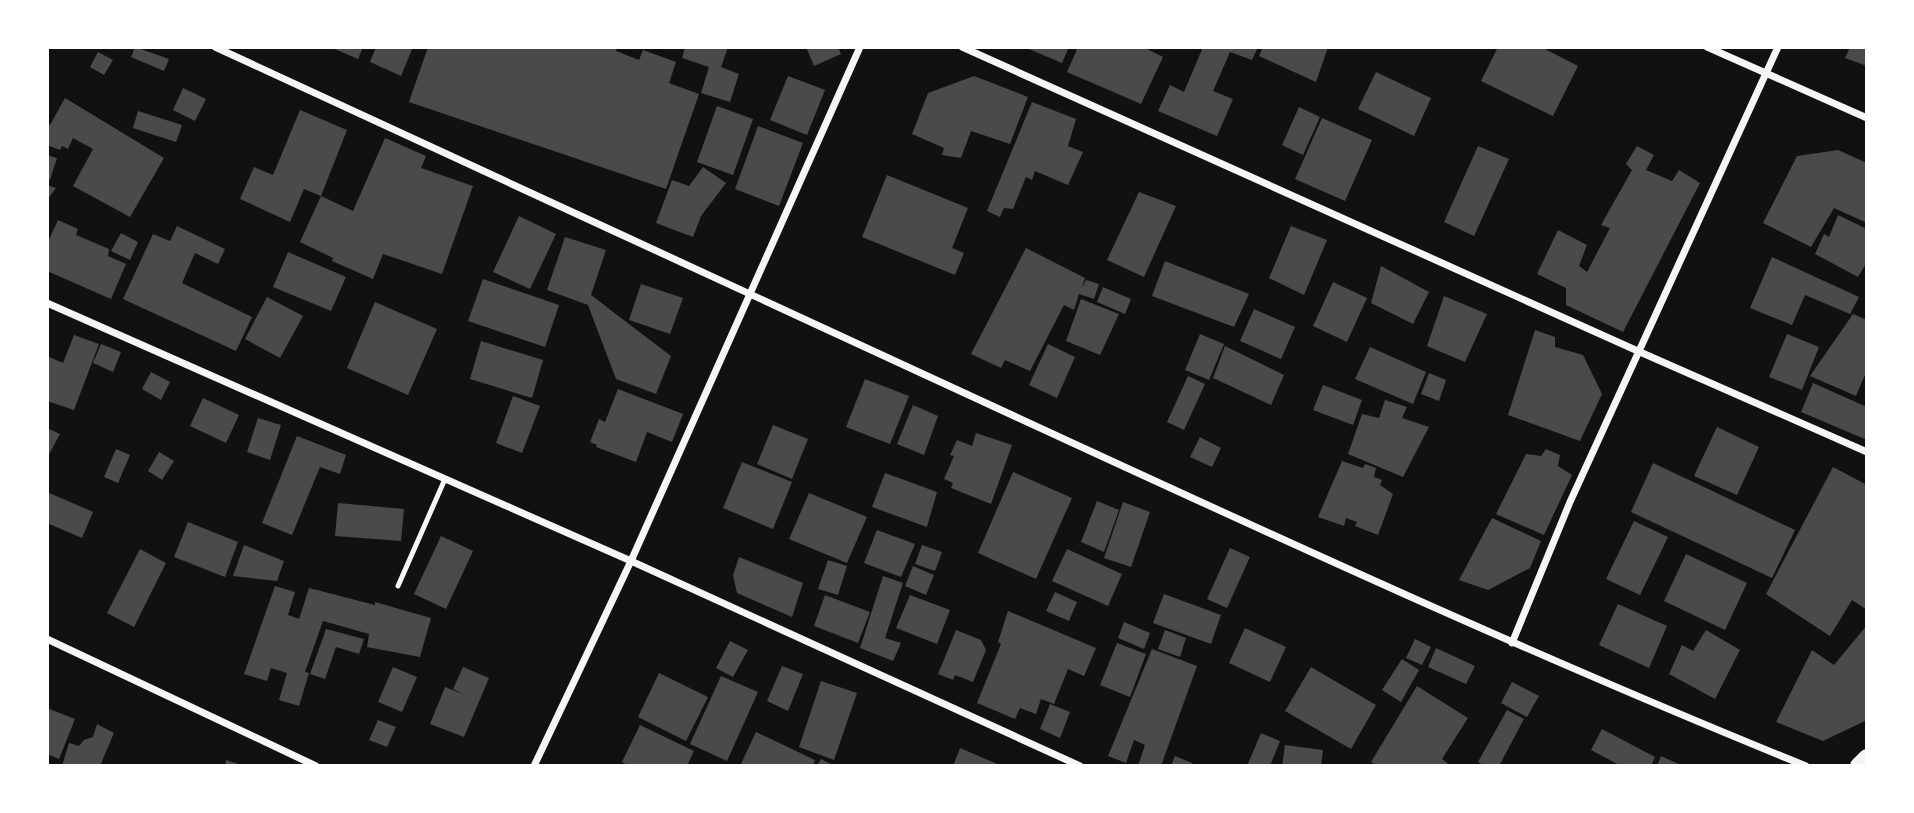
<svg xmlns="http://www.w3.org/2000/svg" width="1914" height="813" font-family="'Roboto Condensed',sans-serif">
  <style>
    .building { fill: #4a4a4a }
    .lines { fill: none; stroke-linecap: round; stroke-linejoin: round }
    .service { stroke: #f5f5f5; stroke-width: 5 }
    .minor { stroke: #f5f5f5; stroke-width: 7 }
    .primary { stroke: #f5f5f5; stroke-width: 18 }
  </style>
  <rect width="100%" height="100%" fill="#111"/>
  <path class="building" d="M135 47 169 59 164 71 131 57Z
    M330 47H363L358 59Z
    M376 47H413L401 76 370 62Z
    M428 47H617L616 51 639 60 643 50 676 62 669 83 699 94 666 189 409 102Z
    M685 47H728L721 67 739 74 730 102 701 93 709 67 682 58Z
    M806 47H838L841 54 814 66Z
    M1024 47H1069L1062 63Z
    M1078 47H1143L1163 57 1141 104 1067 72Z
    M1203 47H1258L1252 60 1230 52 1213 91 1233 99 1217 136 1158 111 1170 85 1184 92Z
    M1263 47H1328L1316 82 1259 56Z
    M1498 47H1541L1578 66 1553 116 1481 81Z
    M1850 47H1867V66L1845 58Z
    M98 52 113 60 104 75 90 67Z
    M1376 72 1431 98 1414 136 1358 109Z
    M788 76 825 90 807 135 770 120Z
    M974 76 1028 97 1010 144 971 131 961 158 942 155 944 148 912 134 928 93Z
    M183 88 206 99 195 121 173 110Z
    M65 98 164 158 130 217 73 186 93 149 73 138 68 149 62 146 60 150 47 145V123L50 125Z
    M1032 102 1076 119 1068 146 1083 152 1068 185 1035 171 1032 180 1026 177 1013 209 1004 208 1000 217 987 211Z
    M717 106 753 119 733 175 697 162Z
    M1299 107 1320 117 1303 155 1282 145Z
    M300 110 347 130 321 196 353 211 385 138 426 156 421 168 473 186 442 274 383 254 373 279 332 261 333 258 300 242 321 196 304 189 290 222 240 199 254 167 273 175Z
    M138 111 182 125 176 142 133 128Z
    M1322 118 1372 140 1345 201 1295 179Z
    M758 126 803 143 779 206 735 189Z
    M1478 146 1509 159 1474 236 1444 222Z
    M1637 146 1654 155 1646 170 1672 181 1679 170 1700 183 1623 332 1566 305V288L1537 274 1558 230 1587 245 1579 266 1587 272 1610 228 1601 225 1632 170 1626 164Z
    M1838 150 1867 163V223L1834 208 1811 247 1763 223 1797 156Z
    M47 155 57 158 50 180 47 179Z
    M703 167 726 183 701 216 693 237 656 223 672 180 689 186Z
    M887 175 968 208 952 248 964 253 955 275 862 237Z
    M47 185 56 188 47 200Z
    M1139 192 1176 206 1144 277 1107 260Z
    M1838 215 1867 229V262L1858 277 1815 254 1824 234 1829 237Z
    M519 216 556 234 530 289 493 272Z
    M58 220 78 229 76 235 109 249 108 256 126 264 111 299 47 271V244Z
    M177 226 225 249 218 264 195 253 182 283 252 317 236 351 123 299 153 234 170 241Z
    M1291 226 1327 240 1304 295 1269 278Z
    M121 233 138 242 130 260 111 251Z
    M565 237 606 250 591 295 671 356 656 394 616 379 588 305 547 290Z
    M1026 248 1085 278 1082 288 1086 280 1099 284 1094 299 1079 294 1074 310 1064 305 1030 371 1005 360 1001 368 971 354Z
    M288 252 346 277 331 311 273 287Z
    M1772 257 1859 297 1850 314 1805 295 1792 325 1750 308Z
    M1165 261 1249 294 1234 327 1152 296Z
    M1381 266 1429 292 1413 324 1371 303Z
    M483 279 559 305 545 347 468 321Z
    M1333 282 1367 298 1347 342 1313 326Z
    M641 284 683 298 670 334 629 320Z
    M1103 287 1131 299 1125 314 1097 302Z
    M1444 296 1487 314 1465 362 1427 346Z
    M267 297 303 316 280 358 245 339Z
    M1081 299 1119 314 1100 355 1066 341Z
    M375 302 437 329 408 395 347 368Z
    M1254 309 1295 327 1281 359 1240 341Z
    M1853 314 1867 320V370L1856 396 1810 376Z
    M1535 330 1555 337V347L1583 355 1602 394 1580 441 1508 415Z
    M1200 334 1224 344 1209 380 1185 370Z
    M1787 334 1819 347 1802 390 1769 377Z
    M74 335 99 344 74 410 47 401V356L63 363Z
    M481 341 543 360 532 398 470 379Z
    M101 344 121 352 113 372 93 363Z
    M1048 344 1075 357 1057 398 1029 385Z
    M1225 346 1284 375 1271 405 1213 378Z
    M1370 347 1426 372 1413 404 1355 379Z
    M151 372 170 382 161 400 142 389Z
    M1429 373 1446 380 1439 401 1421 394Z
    M1188 376 1205 384 1184 430 1167 422Z
    M865 379 909 396 890 444 846 427Z
    M1813 383 1867 407V440L1801 412Z
    M1323 385 1362 400 1353 425 1313 410Z
    M618 389 683 414 672 442 647 432 636 462 596 447 597 445 590 442 599 419 605 422Z
    M513 396 540 406 522 453 496 443Z
    M203 398 239 415 226 443 190 426Z
    M1385 400 1407 407 1402 418 1429 427 1403 477 1348 454 1362 414 1379 418Z
    M913 405 938 416 924 455 897 444Z
    M258 418 281 425 270 460 247 452Z
    M773 425 808 439 792 479 757 464Z
    M1717 427 1759 447 1737 495 1694 476Z
    M47 428 60 434 47 458Z
    M976 433 1012 445 991 504 951 488 953 483 944 479 954 456 950 455 957 440 972 446Z
    M297 436 346 455 340 474 320 467 292 535 262 523Z
    M1200 437 1221 448 1212 467 1190 457Z
    M116 449 130 455 118 483 104 477Z
    M1546 449 1560 455 1558 466 1572 475 1544 535 1496 514 1526 454 1541 456Z
    M159 452 174 461 162 480 148 471Z
    M1342 461 1363 468 1365 464 1376 468 1374 477 1382 480 1380 485 1393 494 1378 535 1355 526 1357 522 1346 518 1344 526 1318 517Z
    M742 462 792 482 773 529 723 508Z
    M1653 463 1795 530 1772 578 1631 512Z
    M1833 467 1867 485V610L1852 600 1830 636 1766 594Z
    M1013 472 1072 498 1036 579 978 553Z
    M885 473 937 492 927 527 872 507Z
    M47 492 93 512 82 538 47 523Z
    M809 493 867 517 847 563 789 539Z
    M1097 501 1119 510 1104 552 1081 542Z
    M1123 502 1150 512 1131 567 1104 558Z
    M338 503 404 509 401 541 335 536Z
    M1492 518 1541 541 1530 568 1488 590 1459 580Z
    M1634 521 1668 537 1640 595 1606 579Z
    M188 522 238 542 225 577 174 557Z
    M877 530 915 544 901 577 864 563Z
    M441 536 473 551 446 609 414 594Z
    M244 545 284 561 277 581 233 576Z
    M922 545 942 552 935 571 915 564Z
    M1230 548 1250 557 1227 608 1207 599Z
    M140 549 166 563 134 627 107 613Z
    M1067 549 1122 574 1108 606 1052 581Z
    M1686 554 1747 583 1725 630 1664 601Z
    M739 557 803 583 792 617 737 593 733 575Z
    M828 560 847 566 838 595 818 589Z
    M913 566 934 575 926 595 905 586Z
    M883 576 903 583 885 638 901 643 893 661 860 648Z
    M275 586 295 592 288 615 299 619 309 588 375 605V602L431 618 420 657 367 647 369 634 323 621 305 672 309 673 299 706 279 700 287 673 271 668 267 681 244 674Z
    M1055 592 1077 602 1069 621 1046 611Z
    M1164 594 1221 615 1211 644 1153 623Z
    M825 595 870 612 858 643 814 626Z
    M910 595 950 610 937 644 896 628Z
    M1618 604 1667 626 1649 668 1599 645Z
    M1008 611 1096 648 1084 676 1068 669 1054 704 1041 699 1036 714 1020 708 1015 719 977 703 1001 644 998 642Z
    M1124 622 1150 633 1144 649 1118 638Z
    M1867 625V720L1823 741 1776 722 1812 650 1834 665Z
    M1245 628 1286 647 1270 682 1229 663Z
    M326 629 364 639 359 654 336 647 325 679 310 674Z
    M956 630 981 640 986 650 973 682 955 675 953 680 938 674Z
    M1165 630 1186 638 1180 657 1158 649Z
    M1706 630 1740 650 1715 699 1669 674 1682 645 1693 651Z
    M1415 639 1431 647 1422 665 1406 658Z
    M730 641 748 650 733 677 716 668Z
    M1117 643 1146 654 1130 697 1100 685Z
    M1436 648 1475 666 1466 684 1428 667Z
    M1152 649 1197 666 1161 766H1138L1145 745 1134 740 1126 763 1108 756Z
    M1402 659 1419 670 1401 702 1382 690Z
    M782 666 803 674 788 711 767 701Z
    M393 667 417 677 402 712 378 702Z
    M463 667 489 678 464 737 430 724 445 687 465 695 453 689Z
    M1311 667 1376 705 1351 749 1285 711Z
    M659 673 708 697 686 741 638 717Z
    M721 676 758 692 727 761 690 744Z
    M821 681 857 693 834 760 799 747Z
    M1512 682 1539 696 1527 717 1501 703Z
    M1417 686 1468 718 1442 759 1451 766H1377L1371 762Z
    M1050 704 1070 712 1060 738 1040 729Z
    M47 708 75 719 59 759 47 754Z
    M1507 710 1524 719 1499 766H1485L1478 762Z
    M378 720 396 727 387 747 369 740Z
    M97 724 114 733 100 766H62L69 743 79 746 84 740 93 737Z
    M640 725 694 751 687 766H629L622 762Z
    M1602 729 1655 757 1651 766H1621L1591 750Z
    M756 732 815 760 813 766H740Z
    M1261 733 1280 741 1270 766H1247Z
    M1285 745 1323 750 1321 766H1282Z
    M960 748 1002 766H953Z
    M1175 756 1192 763 1191 766H1171Z
    M1661 756 1683 766H1657Z
    M821 759 835 766H817Z
    M226 760 241 765V766H225Z"/>
  <g class="lines">
    <path class="service" d="M398 586 445 479"/>
    <path class="minor" d="M215 47C481 170 746 292 1012 415 1274 536 1537 657 1806 766
      M962 47 1640 352 1867 452
      M1707 47 1867 118
      M47 303 631 561 1080 766
      M47 639 316 766
      M1512 643 1570 502 1778 47
      M534 766 631 561 860 47"/>
    <path class="primary" d="M1859 766 1867 758"/>
  </g>
  <rect width="1914" height="813" fill="none" stroke="#ffffff" stroke-width="98"/>
</svg>
